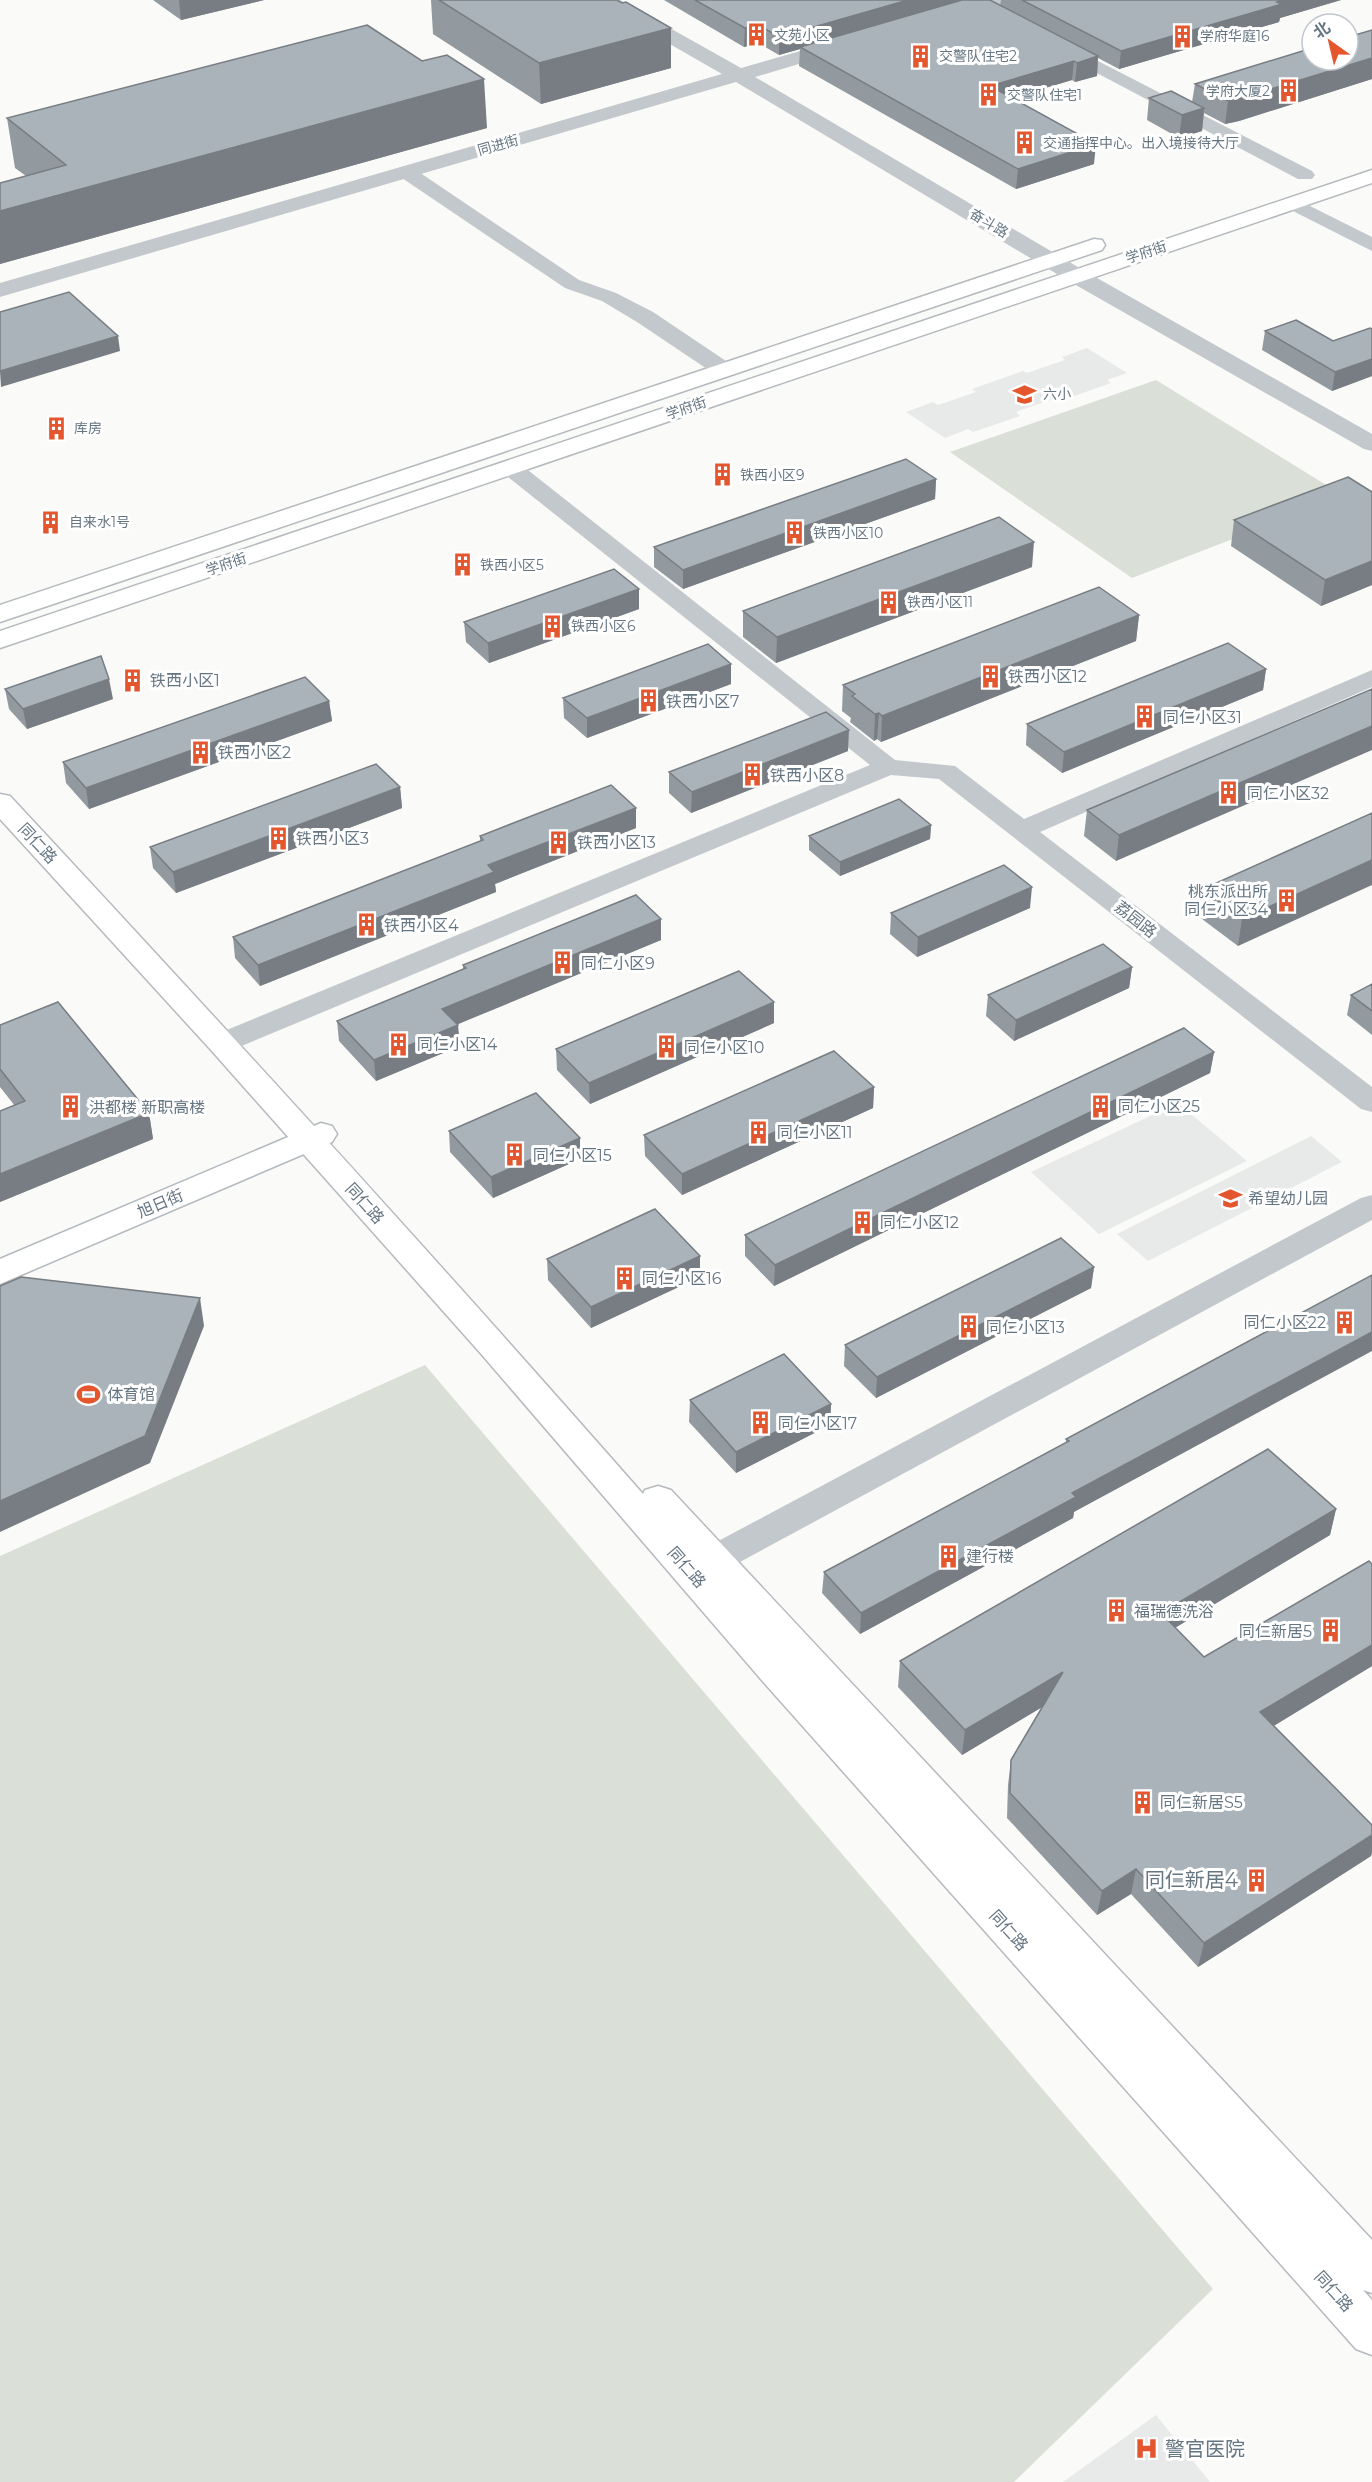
<svg xmlns="http://www.w3.org/2000/svg" width="1372" height="2482" font-family="Montserrat,'Noto Sans SC',sans-serif">
  <style>
    .built { fill: #e8e9e9 }
    .green { fill: #dadfd7 }
    .lines { fill: none; stroke-linecap: round; stroke-linejoin: round }
    .secondary-casing { stroke: #b3babf; stroke-width: 3 }
    .primary-casing { stroke: #b5babe; stroke-width: 3 }
    .minor { fill: #c3c8cc; fill-rule: evenodd }
    .tertiary { fill: #c3c8cc; fill-rule: evenodd }
    .secondary { fill: #fff; fill-rule: evenodd }
    .primary { fill: #fff; fill-rule: evenodd }
    .wall { fill: #929a9f }
    .shaded-wall { fill: #777d82 }
    .building { fill: #aab3b9; stroke: #777d82; stroke-width: 1.5 }
    .labels { text-anchor: middle; stroke-width: 6; stroke-linejoin: round; paint-order: stroke }
    .far-poi-label { font-size: 14px; fill: #657683; stroke: #fff; text-anchor: start }
    .far-street-label { font-size: 14px; fill: #657683; stroke: #fff }
    .poi-label { font-size: 16px; fill: #657683; stroke: #fff; text-anchor: start }
    .street-label { font-size: 16px; fill: #657683; stroke: #fff }
    .near-poi-label { font-size: 20px; fill: #657683; stroke: #fff; text-anchor: end }
  </style>
  <rect width="100%" height="100%" fill="#fafaf8"/>
  <path class="built" d="M1087 348 1127 373 1107 380 1111 383 1063 400 1058 397 1016 412 1020 416 973 432 968 429 945 438 906 412 933 402 938 405 976 392 972 389 1023 371 1027 373 1065 360 1062 357Z
    M1178 1103 1247 1161 1099 1234 1031 1172Z
    M1311 1136 1342 1162 1148 1261 1117 1234Z
    M1156 2415 1210 2482H1063Z"/>
  <path class="green" d="M1156 380 1344 496 1132 578 950 452Z
    M425 1365 1213 2289 1014 2482H0V1556Z"/>
  <g class="lines">
    <defs>
      <path id="secondary" d="M321 1123 332 1126 337 1134 332 1142 0 1284V1259Z"/>
      <path id="primary" d="M1372 170V183L0 648V631Z
        M1094 239 1102 240 1105 245 1102 250 0 622V605Z
        M0 794 10 796C224 1026 436 1258 643 1494L645 1490 658 1486 671 1490 1372 2240V2293L1363 2290 1372 2300V2355L1356 2349 759 1677 483 1356 211 1050 0 819Z"/>
    </defs>
    <use href="#secondary" class="secondary-casing"/>
    <use href="#primary" class="primary-casing"/>
    <path class="minor" d="M1061 42 1312 171 1315 175 1312 179H1298L1055 51 1052 47 1055 43Z
      M406 166 413 168 579 280 616 293 653 312 732 365 735 370 732 375 724 377 716 375 637 322 602 301 565 288 399 176 396 172 399 168Z
      M1292 197 1372 237V251L1285 207 1282 203 1285 199Z
      M511 461 519 463 895 760 955 766 1024 819 1372 670V687L1040 832 1372 1087V1112L1361 1109 939 779 891 775 232 1050 222 1052 212 1050 207 1043 212 1036 870 765 503 473 500 468 503 463Z
      M1372 1195V1220L703 1582 691 1586 679 1582 673 1572 679 1562 1361 1198Z"/>
    <path class="tertiary" d="M598 0H620L741 68 835 41H849L852 45 849 49 755 77 1083 270 1372 434V451L1364 449 1067 280 736 82 0 297V283L722 74 600 4Z
      M977 0H1006L1004 4 949 20 942 18 940 14 942 10Z"/>
    <use href="#secondary" class="secondary"/>
    <use href="#primary" class="primary"/>
  </g>
  <path class="wall" d="M153 0H264L181 20Z
    M431 0H617L671 68 541 104 433 34Z
    M664 0H990L1000 6 1001 0H1341L1280 18 1279 22 1119 69 1098 58 1097 76 1075 82 1072 80 1012 98 1094 164 1016 189 799 66 800 49 779 55 758 43 744 47Z
    M1372 30V79L1239 121 1225 124 1204 113 1202 131 1179 138 1147 120 1149 98 1192 102 1195 84Z
    M7 118 487 128 0 264V183L26 176 15 168Z
    M1372 329V376L1332 391 1262 350 1265 331 1333 341Z
    M936 479 935 499 683 589 654 567V547Z
    M1372 492V585L1321 606 1231 546 1234 520Z
    M1032 567 776 663 743 637V611Z
    M639 609 489 663 466 642 464 622Z
    M1139 615 1136 641 881 742 877 739 874 741 850 722 851 718 842 711 843 685Z
    M1266 669 1263 690 1062 773 1026 745 1027 724Z
    M731 684 587 738 564 718 563 698Z
    M5 689 113 699 27 729 9 709Z
    M1372 689 1116 861 1084 836 1087 810Z
    M329 701 332 721 89 809 66 783 63 762Z
    M848 751 691 813 669 793V772Z
    M400 787 402 808 176 893 153 868 150 847Z
    M636 808V828L495 884 496 892 260 986 235 958 233 937 480 841V836Z
    M1372 813 1238 946 1198 916 1203 889Z
    M931 825 930 839 840 876 809 850V836Z
    M1030 908 917 957 890 934 891 913Z
    M661 919V940L457 1024 460 1046 376 1081 339 1041 337 1021 463 969V965Z
    M1132 967 1129 988 1014 1041 986 1016 988 995Z
    M1372 984V1035L1347 1015 1351 995Z
    M774 1023 590 1104 557 1070 556 1049Z
    M0 1025 149 1113 153 1139 0 1202V1111L15 1106 0 1087Z
    M1214 1052 1210 1073 774 1286 745 1256V1235Z
    M874 1087 873 1108 682 1195 645 1156 644 1135Z
    M449 1131 580 1159 493 1198 450 1152Z
    M547 1259 700 1277 591 1328 548 1280Z
    M1094 1267 1091 1288 876 1398 844 1366 845 1345Z
    M1372 1275 1074 1512 1073 1518 860 1634 822 1593 824 1572 1066 1443V1439Z
    M690 1400 831 1404 830 1425 736 1473 689 1422Z
    M1336 1509 1330 1535 1175 1628 1204 1657 1372 1564V1666L1273 1726 1372 1825V1852L1371 1856 1198 1967 1131 1894 1097 1915 1007 1818 1008 1785 1011 1760 1042 1707 962 1755 898 1687 900 1661Z"/>
  <path class="shaded-wall" d="M179 0H264L181 20Z
    M908 0H969L800 47V49L779 55V37Z
    M1283 0H1341L1280 18 1279 22 1119 69 1121 51Z
    M759 25 758 43 744 47 745 28Z
    M671 28V68L541 104 539 63Z
    M1098 56 1097 76 1075 82 1077 63Z
    M1372 58V79L1239 121 1225 124 1228 101Z
    M1074 61 1072 80 988 105 990 86Z
    M484 79 487 128 0 264V211Z
    M1204 108 1202 131 1179 138 1182 115Z
    M1096 144 1094 164 1016 189 1018 169Z
    M118 336 120 351 1 387 0 371Z
    M1372 359V376L1332 391 1335 372Z
    M936 479 935 499 683 589V570Z
    M1034 542 1032 567 776 663 777 637Z
    M1372 561V585L1321 606 1325 580Z
    M639 589V609L489 663 488 643Z
    M1139 615 1136 641 881 742 882 716Z
    M731 664V684L587 738V718Z
    M1266 669 1263 690 1062 773 1064 752Z
    M109 679 113 699 27 729 23 709Z
    M329 701 332 721 89 809 86 788Z
    M879 713 877 739 874 741 875 714Z
    M1372 726V750L1116 861 1119 835Z
    M849 730 848 751 691 813 692 792Z
    M400 787 402 808 176 893 173 872Z
    M636 808V828L495 884 496 892 260 986 258 965 488 865Z
    M931 825 930 839 840 876V862Z
    M1372 860V885L1238 946 1242 919Z
    M1032 887 1030 908 917 957 918 937Z
    M661 919V940L444 1030 442 1009Z
    M1132 967 1129 988 1014 1041 1016 1020Z
    M774 1002V1023L590 1104 589 1083Z
    M458 1025 460 1046 376 1081 374 1060Z
    M1214 1052 1210 1073 774 1286 775 1265Z
    M874 1087 873 1108 682 1195V1174Z
    M149 1113 153 1139 0 1202V1174Z
    M580 1138V1159L493 1198 491 1177Z
    M700 1256V1277L591 1328V1307Z
    M1094 1267 1091 1288 876 1398 877 1377Z
    M200 1298 204 1326 150 1463 0 1532V1501Z
    M1372 1332V1351L1074 1512 1073 1518 860 1634 861 1613 1072 1493Z
    M831 1404 830 1425 736 1473V1452Z
    M1336 1509 1330 1535 1156 1639 1161 1613Z
    M1372 1645V1666L1254 1738 1260 1712Z
    M1063 1672 1059 1697 962 1755 965 1730Z
    M1372 1835V1852L1371 1856 1198 1967 1204 1943Z
    M1136 1869 1131 1894 1097 1915 1102 1891Z"/>
  <path class="building" d="M439 0H617L622 3 626 2 671 28 539 63Z
    M695 0H908L779 37 759 25 745 28Z
    M962 0H990L1098 56 1077 63 1074 61 990 86 1096 144 1018 169 800 47Z
    M1022 0H1283L1277 2 1282 4 1121 51Z
    M367 25 422 61 447 55 484 79 0 211V183L66 165 7 118Z
    M1372 30V58L1242 98 1228 101 1195 84 1312 48V60H1348V37Z
    M1171 91 1204 108 1182 115 1149 98Z
    M69 292 118 336 0 371V312Z
    M1296 320 1333 341 1370 328 1372 329V359L1335 372 1265 331Z
    M906 459 936 479 683 570 654 547Z
    M1348 477 1372 492V561L1325 580 1234 520Z
    M999 517 1034 542 777 637 743 611Z
    M614 569 639 589 488 643 464 622Z
    M1099 587 1139 615 882 716 879 713 875 714 852 696 855 694 843 685Z
    M1228 643 1266 669 1064 752 1027 724Z
    M708 644 731 664 587 718 563 698Z
    M101 656 109 679 23 709 5 689Z
    M305 677 329 701 86 788 63 762Z
    M1372 689V726L1119 835 1087 810Z
    M826 712 849 730 692 792 669 772Z
    M376 764 400 787 173 872 150 847Z
    M611 785 636 808 488 865 494 872 258 965 233 937 483 840 480 836Z
    M899 799 931 825 840 862 809 836Z
    M1372 813V860L1242 919 1203 889Z
    M1004 865 1032 887 918 937 891 913Z
    M636 895 661 919 442 1009 458 1025 374 1060 337 1021 466 968 463 965Z
    M1103 944 1132 967 1016 1020 988 995Z
    M739 971 774 1002 589 1083 556 1049Z
    M1372 984V1011L1351 995Z
    M58 1002 149 1113 0 1174V1111L25 1101 0 1069V1025Z
    M1184 1028 1214 1052 775 1265 745 1235Z
    M834 1051 874 1087 682 1174 644 1135Z
    M536 1093 580 1138 491 1177 449 1131Z
    M655 1209 700 1256 591 1307 547 1259Z
    M1061 1238 1094 1267 877 1377 845 1345Z
    M1372 1275V1332L1072 1493 1076 1497 861 1613 824 1572 1069 1441 1066 1439Z
    M21 1277 200 1298 145 1436 0 1501V1286Z
    M784 1354 831 1404 736 1452 690 1400Z
    M1268 1449 1336 1509 1161 1613 1204 1657 1369 1561 1372 1564V1645L1260 1712 1372 1825V1835L1204 1943 1136 1869 1102 1891 1010 1793 1011 1760 1063 1672 965 1730 900 1661Z"/>
  <defs>
    <symbol id="building-bare" viewBox="-9 -9 18 18"><path d="M-4-6H4V6H1V3H-1V6H-4ZM-2.5-4.3h1.7v1.8h-1.7ZM.8-4.3h1.7v1.8H.8ZM-2.5-1h1.7V.8h-1.7ZM.8-1h1.7V.8H.8Z" fill="#e4572e" stroke="#fff" stroke-width="2.5" paint-order="stroke"/></symbol>
    <symbol id="school-bare" viewBox="-9 -9 18 18"><path d="M0-5L7-2L0 1L-7-2ZM-4 1L0 2.5L4 1V4Q0 6-4 4Z" fill="#e4572e" stroke="#fff" stroke-width="2.5" paint-order="stroke"/></symbol>
    <symbol id="stadium-bare" viewBox="-9 -9 18 18"><path d="M0-5a6.5 5 0 1 0 0 10a6.5 5 0 1 0 0-10ZM-3.5-1.8h7v3.6h-7Z" fill="#e4572e" stroke="#fff" stroke-width="2.5" paint-order="stroke"/></symbol>
    <symbol id="hospital-bare" viewBox="-9 -9 18 18"><path d="M-5-5h3v3.5h4V-5h3V5h-3V1.5h-4V5h-3Z" fill="#e4572e" stroke="#fff" stroke-width="2.5" paint-order="stroke"/></symbol>
  </defs>
  <g fill-rule="evenodd">
    <use href="#building-bare" x="740" y="18" width="33" height="33"/>
    <use href="#building-bare" x="1166" y="20" width="33" height="33"/>
    <use href="#building-bare" x="904" y="40" width="33" height="33"/>
    <use href="#building-bare" x="1272" y="74" width="33" height="33"/>
    <use href="#building-bare" x="972" y="78" width="33" height="33"/>
    <use href="#building-bare" x="1008" y="126" width="33" height="33"/>
    <use href="#school-bare" x="1008" y="378" width="33" height="33"/>
    <use href="#building-bare" x="40" y="412" width="33" height="33"/>
    <use href="#building-bare" x="706" y="458" width="33" height="33"/>
    <use href="#building-bare" x="34" y="506" width="33" height="33"/>
    <use href="#building-bare" x="778" y="516" width="33" height="33"/>
    <use href="#building-bare" x="446" y="548" width="33" height="33"/>
    <use href="#building-bare" x="872" y="586" width="33" height="33"/>
    <use href="#building-bare" x="536" y="610" width="33" height="33"/>
    <use href="#building-bare" x="974" y="660" width="33" height="33"/>
    <use href="#building-bare" x="116" y="664" width="33" height="33"/>
    <use href="#building-bare" x="632" y="684" width="33" height="33"/>
    <use href="#building-bare" x="1128" y="700" width="33" height="33"/>
    <use href="#building-bare" x="184" y="736" width="33" height="33"/>
    <use href="#building-bare" x="736" y="758" width="33" height="33"/>
    <use href="#building-bare" x="1212" y="776" width="33" height="33"/>
    <use href="#building-bare" x="262" y="822" width="33" height="33"/>
    <use href="#building-bare" x="542" y="826" width="33" height="33"/>
    <use href="#building-bare" x="1270" y="884" width="33" height="33"/>
    <use href="#building-bare" x="350" y="908" width="33" height="33"/>
    <use href="#building-bare" x="546" y="946" width="33" height="33"/>
    <use href="#building-bare" x="382" y="1028" width="33" height="33"/>
    <use href="#building-bare" x="650" y="1030" width="33" height="33"/>
    <use href="#building-bare" x="1084" y="1090" width="33" height="33"/>
    <use href="#building-bare" x="54" y="1090" width="33" height="33"/>
    <use href="#building-bare" x="742" y="1116" width="33" height="33"/>
    <use href="#building-bare" x="498" y="1138" width="33" height="33"/>
    <use href="#school-bare" x="1214" y="1182" width="33" height="33"/>
    <use href="#building-bare" x="846" y="1206" width="33" height="33"/>
    <use href="#building-bare" x="608" y="1262" width="33" height="33"/>
    <use href="#building-bare" x="1328" y="1306" width="33" height="33"/>
    <use href="#building-bare" x="952" y="1310" width="33" height="33"/>
    <use href="#stadium-bare" x="72" y="1378" width="33" height="33"/>
    <use href="#building-bare" x="744" y="1406" width="33" height="33"/>
    <use href="#building-bare" x="932" y="1540" width="33" height="33"/>
    <use href="#building-bare" x="1100" y="1594" width="33" height="33"/>
    <use href="#building-bare" x="1314" y="1614" width="33" height="33"/>
    <use href="#building-bare" x="1126" y="1786" width="33" height="33"/>
    <use href="#building-bare" x="1240" y="1864" width="33" height="33"/>
    <use href="#hospital-bare" x="1130" y="2432" width="33" height="33"/>
  </g>
  <g class="labels">
    <g class="far-poi-label">
      <text x="774" y="40">文苑小区</text>
      <text x="1200" y="41">学府华庭16</text>
      <text x="939" y="61">交警队住宅2</text>
      <text x="1270" y="96" text-anchor="end">学府大厦2</text>
      <text x="1007" y="100">交警队住宅1</text>
      <text x="1043" y="148">交通指挥中心。出入境接待大厅</text>
      <text x="1043" y="399">六小</text>
      <text x="74" y="433">库房</text>
      <text x="740" y="480">铁西小区9</text>
      <text x="69" y="527">自来水1号</text>
      <text x="813" y="538">铁西小区10</text>
      <text x="480" y="570">铁西小区5</text>
      <text x="907" y="607">铁西小区11</text>
      <text x="571" y="631">铁西小区6</text>
    </g>
    <g class="far-street-label">
      <text transform="translate(498 145) rotate(-16)" y="5">同进街</text>
      <text transform="translate(989 223) rotate(31)" y="5">奋斗路</text>
      <text transform="translate(1146 252) rotate(-18)" y="5">学府街</text>
      <text transform="translate(686 408) rotate(-19)" y="5">学府街</text>
      <text transform="translate(226 564) rotate(-19)" y="5">学府街</text>
    </g>
    <g class="poi-label">
      <text x="1008" y="682">铁西小区12</text>
      <text x="150" y="686">铁西小区1</text>
      <text x="666" y="707">铁西小区7</text>
      <text x="1163" y="723">同仁小区31</text>
      <text x="218" y="758">铁西小区2</text>
      <text x="770" y="781">铁西小区8</text>
      <text x="1247" y="799">同仁小区32</text>
      <text x="296" y="844">铁西小区3</text>
      <text x="577" y="848">铁西小区13</text>
      <text x="1268" y="897" text-anchor="end">桃东派出所<tspan x="1268" dy="18">同仁小区34</tspan></text>
      <text x="384" y="931">铁西小区4</text>
      <text x="581" y="969">同仁小区9</text>
      <text x="417" y="1050">同仁小区14</text>
      <text x="684" y="1053">同仁小区10</text>
      <text x="1118" y="1112">同仁小区25</text>
      <text x="89" y="1113">洪都楼 新职高楼</text>
      <text x="777" y="1138">同仁小区11</text>
      <text x="533" y="1161">同仁小区15</text>
      <text x="1248" y="1204">希望幼儿园</text>
      <text x="880" y="1228">同仁小区12</text>
      <text x="642" y="1284">同仁小区16</text>
      <text x="1326" y="1328" text-anchor="end">同仁小区22</text>
      <text x="986" y="1333">同仁小区13</text>
      <text x="107" y="1400">体育馆</text>
      <text x="778" y="1429">同仁小区17</text>
      <text x="966" y="1562">建行楼</text>
      <text x="1134" y="1617">福瑞德洗浴</text>
      <text x="1312" y="1637" text-anchor="end">同仁新居5</text>
      <text x="1160" y="1808">同仁新居S5</text>
    </g>
    <g class="street-label">
      <text transform="translate(38 843) rotate(47)" y="6">同仁路</text>
      <text transform="translate(1136 919) rotate(38)" y="6">荔园路</text>
      <text transform="translate(160 1203) rotate(-23)" y="6">旭日街</text>
      <text transform="translate(365 1203) rotate(48)" y="6">同仁路</text>
      <text transform="translate(687 1567) rotate(49)" y="6">同仁路</text>
      <text transform="translate(1009 1930) rotate(48)" y="6">同仁路</text>
      <text transform="translate(1334 2291) rotate(48)" y="6">同仁路</text>
    </g>
    <g class="near-poi-label">
      <text x="1238" y="1887">同仁新居4</text>
      <text x="1165" y="2456" text-anchor="start">警官医院</text>
    </g>
  </g>
  <g transform="translate(1330 42) rotate(326)"><circle r="28" fill="#ffffff" stroke="#c1c8cd" stroke-width="1.5"/>
  <path d="M0-4.5L10 22L0 15L-10 22Z" fill="#e4572e"/>
  <text y="-9" font-size="16" font-weight="bold" text-anchor="middle" fill="#657683">北</text>
  </g>
</svg>
